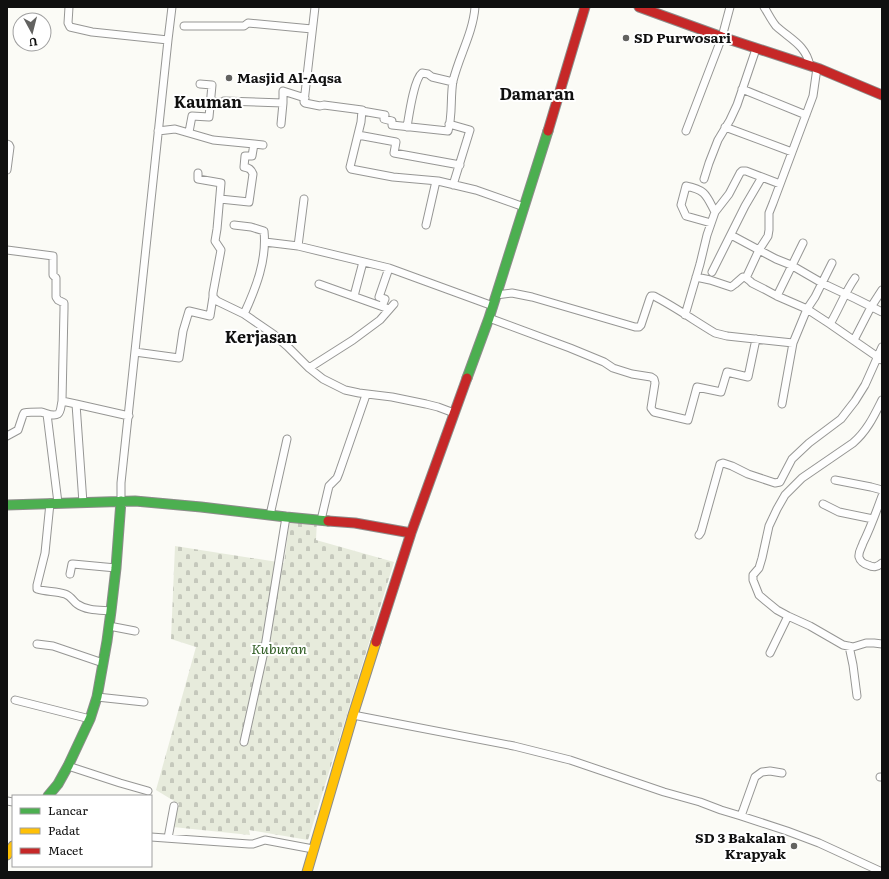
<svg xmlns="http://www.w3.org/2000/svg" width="889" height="879" font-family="Literata,serif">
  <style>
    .cemetery { fill: url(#cemetery-stones) }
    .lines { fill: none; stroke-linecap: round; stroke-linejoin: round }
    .street-casing { stroke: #969694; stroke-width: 9 }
    .fast-casing { stroke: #8c8c8a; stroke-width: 11 }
    .slow-casing { stroke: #8c8c8a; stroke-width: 11 }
    .jam-casing { stroke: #8c8c8a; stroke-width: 11 }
    .street { stroke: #fefefe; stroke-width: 7 }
    .fast { stroke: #4caf50; stroke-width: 9 }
    .slow { stroke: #ffc107; stroke-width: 9 }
    .jam { stroke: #c62828; stroke-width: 9 }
    .poi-dot { fill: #626260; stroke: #fff; stroke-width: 1.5 }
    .labels { text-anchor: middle; stroke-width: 4; stroke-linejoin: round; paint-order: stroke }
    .poi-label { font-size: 14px; font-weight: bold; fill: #101010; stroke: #fff; text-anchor: start }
    .park-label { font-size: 14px; font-style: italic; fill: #346028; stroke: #fff }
    .quarter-label { font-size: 16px; font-weight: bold; fill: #101010; stroke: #fff }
  </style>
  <defs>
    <pattern id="cemetery-stones" width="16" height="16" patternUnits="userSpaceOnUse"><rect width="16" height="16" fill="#e7ebdc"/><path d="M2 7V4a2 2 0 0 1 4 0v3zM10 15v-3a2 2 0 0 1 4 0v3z" fill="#c5c8bc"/></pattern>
  </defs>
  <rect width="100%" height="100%" fill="#fbfbf6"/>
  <path class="cemetery" d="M290 518 317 520 316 540 394 562 308 840 249 830 250 835 173 827 179 804 156 790 196 647 171 639 175 546 284 563Z"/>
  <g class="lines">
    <defs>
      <path id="street" d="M69 7 68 23 70 27 92 32 168 40
        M315 7 304 102 305 103 320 106 324 105 362 110 361 122 350 167 351 169 393 177 438 181 476 190 524 207
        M764 7C768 13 771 20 776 26 790 39 806 45 810 66
        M184 26H244L248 23 312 29
        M817 68 813 96 773 203 769 213V230L768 236 759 250 776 259 791 265 822 283 856 299 882 312
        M742 89 806 115
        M211 101 224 103V101L283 103V91L305 98
        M362 111 385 115 384 119 392 121V125L448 131C453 116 450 97 453 81 459 56 473 33 475 7
        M281 124 283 103
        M449 124 470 130 453 185
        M407 127C409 115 414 79 422 73L428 74 432 77 453 82
        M725 127 792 152
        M158 131 175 129 213 140 254 144 252 156H245L244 167C249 168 251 169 253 174L249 202 220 199
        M686 131 722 37 730 7
        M189 132 192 116 209 117 212 85 200 84
        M358 135 396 142 394 153 460 165
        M7 144 9 145 10 147 7 170
        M254 144 263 145
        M704 179 709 163 718 140 730 120 737 105 756 49
        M711 223 686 216 681 205 686 186C706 190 706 195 715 212
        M234 225 251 227 264 231C267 260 256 288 244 314
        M426 225 436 181
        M731 235 759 250 746 278 750 281 752 283 764 289 777 296 807 309 830 324 882 360
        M265 242 298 246 389 268 493 306
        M298 246 304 199
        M7 250 53 256V275L56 278V297L58 300 64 303V309L62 401C61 405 61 412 58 414 53 417 46 413 41 412 36 412 29 412 24 413L23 415 18 430 7 436
        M712 272 745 206 762 177
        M696 277 710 280 731 287 735 284 743 277 746 278
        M319 284 389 309
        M496 295 512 293 532 297 635 327H639L641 325 650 298 651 296H654C675 307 695 321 715 333L727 336 793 343 807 309 815 297 832 263
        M354 296 363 262
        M777 296 803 243
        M213 297 217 301 244 314 273 334 287 346 309 368 323 379 345 390 359 393 392 397 426 404 438 407 454 413
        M382 306 385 299 379 297 389 268
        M685 315 700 264 707 235 715 212 729 194 740 173 742 171H746L780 184
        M489 318 570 348 604 362 613 368 632 374 651 377 654 379 655 383 651 408 654 412 688 420 697 387 721 392 727 372 748 377 756 339
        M830 324C839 309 845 292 855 278
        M854 340 871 307 882 290
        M135 352 179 358 183 331 189 311 210 316 213 297V293L221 250 215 241 217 229 221 183 198 179V173
        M309 368 353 340 380 320 394 304
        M882 400C874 416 867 431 853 443L802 478 785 495 777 509 769 526 762 558 759 568 753 575V580L759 595 766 601 777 610 788 616 810 626 843 645 853 647 866 643H874L882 644
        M62 401 76 404 83 503
        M76 404 129 416
        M782 404 793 343
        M47 414 58 503
        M835 480 871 487 882 490
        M882 496C876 512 871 527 863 543 862 547 858 552 859 557 860 561 864 564 868 565 874 568 877 567 882 563
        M121 501V483L168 40 172 7
        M50 503 45 553 37 585V589C46 592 56 591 65 594 71 596 73 601 77 604 87 611 100 610 111 611
        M823 504 839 512 873 519
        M270 515 287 439
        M321 520 329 486 337 478 339 473 366 395
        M699 535 701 532 720 464 723 463 732 466 748 474 775 483 780 482 792 459 809 443 841 419 855 401 865 385 882 347
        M70 574 72 564H73L116 568
        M109 626 135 631
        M37 644 53 646 103 663
        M849 646 853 665 857 696
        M770 653 788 616
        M97 697 144 702
        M15 700 90 719
        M353 715 514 746 570 760 664 792 700 802 721 810 741 816 787 831 819 843 882 872
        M244 742 265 647 286 517
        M68 766 120 783 148 791
        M880 777H882
        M7 801 13 802
        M741 816 755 777 762 772 770 771 782 773
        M151 837 249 844H253L265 840 313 849
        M168 838 174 806"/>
      <path id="fast" d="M467 378 489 318 548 131
        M7 505 135 501 201 507 286 517 328 521
        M48 796 58 784 68 766 90 719 97 697 107 641 111 611 116 568 121 501"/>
      <path id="slow" d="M7 855 13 846
        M307 872 353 715 376 642"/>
      <path id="jam" d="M639 7 722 37 820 69 882 95
        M548 131 585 7
        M328 521 355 523 411 533
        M376 642 411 533 467 378"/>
    </defs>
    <use href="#street" class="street-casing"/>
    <use href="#fast" class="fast-casing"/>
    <use href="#slow" class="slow-casing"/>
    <use href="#jam" class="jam-casing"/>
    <use href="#street" class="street"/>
    <use href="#fast" class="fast"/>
    <use href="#slow" class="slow"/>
    <use href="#jam" class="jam"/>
  </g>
  <g class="poi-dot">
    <circle cx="626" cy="38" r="4"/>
    <circle cx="229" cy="78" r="4"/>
    <circle cx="794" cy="846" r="4"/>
  </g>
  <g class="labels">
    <g class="poi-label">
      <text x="634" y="43">SD Purwosari</text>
      <text x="237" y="83">Masjid Al-Aqsa</text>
      <text x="786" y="843" text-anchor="end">SD 3 Bakalan<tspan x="786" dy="16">Krapyak</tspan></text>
    </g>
    <g class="park-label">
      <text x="279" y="654">Kuburan</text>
    </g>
    <g class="quarter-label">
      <text x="537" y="100">Damaran</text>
      <text x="208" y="108">Kauman</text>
      <text x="261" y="343">Kerjasan</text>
    </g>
  </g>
  <rect width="889" height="879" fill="none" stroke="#101010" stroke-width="16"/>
  <rect x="12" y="795" width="140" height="72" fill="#ffffff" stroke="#9f9f9f"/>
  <rect x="20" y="808" width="20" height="6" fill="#4caf50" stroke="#9f9f9f"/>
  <text x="48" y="815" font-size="12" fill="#101010">Lancar</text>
  <rect x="20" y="828" width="20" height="6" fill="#ffc107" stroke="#9f9f9f"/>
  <text x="48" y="835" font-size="12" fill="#101010">Padat</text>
  <rect x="20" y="848" width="20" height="6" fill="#c62828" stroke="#9f9f9f"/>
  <text x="48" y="855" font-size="12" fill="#101010">Macet</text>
  <g transform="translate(32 32) rotate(173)"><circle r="19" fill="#ffffff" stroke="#9f9f9f"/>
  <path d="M0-3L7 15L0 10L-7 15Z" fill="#626260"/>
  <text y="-6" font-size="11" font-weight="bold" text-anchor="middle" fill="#101010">U</text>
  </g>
</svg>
